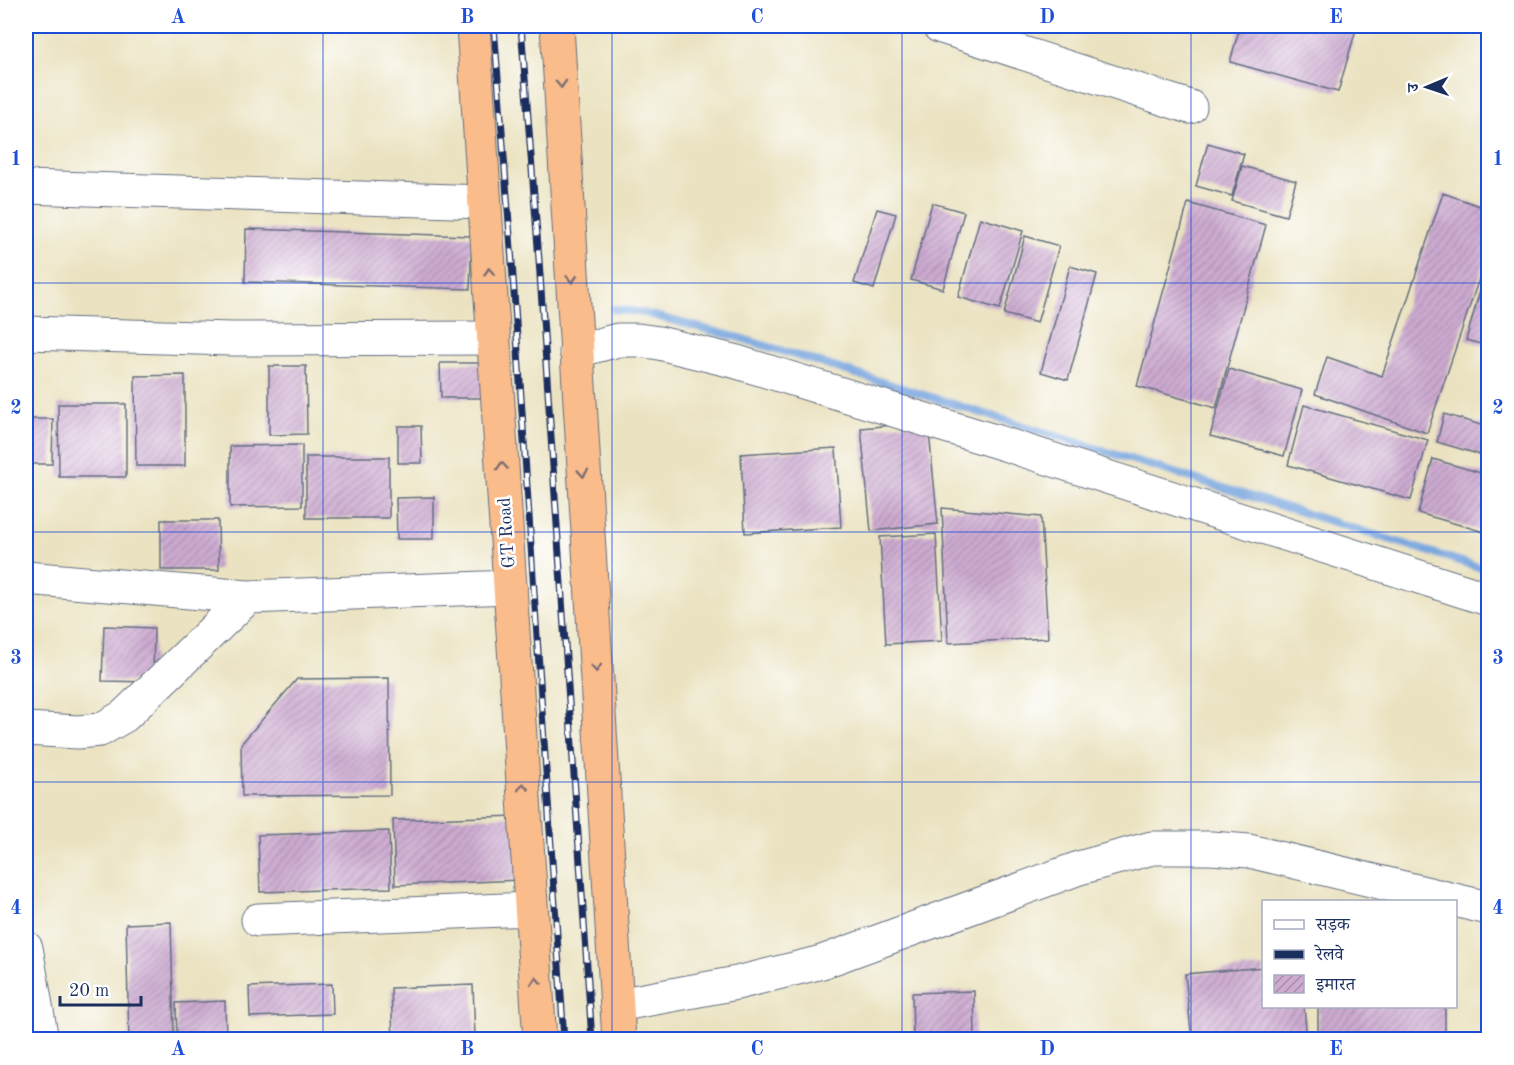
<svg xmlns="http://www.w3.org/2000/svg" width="1514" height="1065" font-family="'Old Standard TT','Noto Serif Devanagari',serif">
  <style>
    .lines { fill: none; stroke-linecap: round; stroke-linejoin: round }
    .stream { stroke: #73a3dd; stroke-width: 8 }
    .building { fill: url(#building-hatch) }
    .minor-casing { stroke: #636e80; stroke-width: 35 }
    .highway-casing { stroke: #636e80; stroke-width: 35 }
    .minor { stroke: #fff; stroke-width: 33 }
    .highway { stroke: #fabc8b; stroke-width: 33 }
    .rail-casing { stroke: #1b2f5e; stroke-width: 7 }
    .rail { stroke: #fff; stroke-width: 4.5; stroke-dasharray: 14; stroke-linecap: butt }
    .oneway { stroke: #7f6e72 }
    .grid { fill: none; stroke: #1d4ed8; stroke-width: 1.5; stroke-opacity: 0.55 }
    .labels { text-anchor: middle; stroke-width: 5; stroke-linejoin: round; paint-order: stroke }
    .street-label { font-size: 18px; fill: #1b2f5e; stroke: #fff }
    .neatline { fill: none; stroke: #1d4ed8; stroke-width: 2 }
    .grid-label { font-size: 20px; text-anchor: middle; font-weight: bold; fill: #1d4ed8 }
  </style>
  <defs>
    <pattern id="building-hatch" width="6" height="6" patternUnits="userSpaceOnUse" patternTransform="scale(1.5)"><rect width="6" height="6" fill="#ceabd1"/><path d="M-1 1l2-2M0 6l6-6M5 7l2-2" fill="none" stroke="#a68cad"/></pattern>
  </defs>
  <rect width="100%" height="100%" fill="#fff"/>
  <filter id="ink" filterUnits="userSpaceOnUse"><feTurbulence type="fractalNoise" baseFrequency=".0167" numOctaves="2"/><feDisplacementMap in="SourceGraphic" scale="12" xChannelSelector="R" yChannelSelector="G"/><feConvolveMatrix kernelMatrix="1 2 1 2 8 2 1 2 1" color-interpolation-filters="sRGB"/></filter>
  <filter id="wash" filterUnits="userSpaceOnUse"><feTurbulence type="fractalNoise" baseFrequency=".008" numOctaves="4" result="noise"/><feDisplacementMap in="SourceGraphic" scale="24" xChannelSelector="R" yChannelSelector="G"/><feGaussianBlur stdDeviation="1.35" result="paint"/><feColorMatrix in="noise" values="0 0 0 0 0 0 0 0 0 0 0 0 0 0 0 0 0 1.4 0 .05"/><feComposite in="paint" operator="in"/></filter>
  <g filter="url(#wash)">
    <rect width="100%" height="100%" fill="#eae2c0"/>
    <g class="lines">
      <path class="stream" d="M614 309 644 313 740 338 1488 570"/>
    </g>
    <g id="blocks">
      <path class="building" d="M1240 26H1357L1338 92 1230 62Z
        M1456 26H1488V35Z
        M1208 143 1244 154 1232 196 1196 186Z
        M1242 166 1296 181 1286 216 1232 201Z
        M1443 193 1488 209V252L1427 433 1315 394 1327 357 1382 376Z
        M932 203 964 212 943 289 911 280Z
        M1188 203 1266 225 1216 408 1137 386Z
        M877 209 896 214 874 289 854 283Z
        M980 218 1023 231 1000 309 958 297Z
        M246 229 472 236 470 289 245 282Z
        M1025 236 1059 246 1037 323 1004 314Z
        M1488 263V346L1466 340Z
        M1070 266 1097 274 1068 380 1041 372Z
        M440 363H488L489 398H441Z
        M269 366H306L307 434 269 435Z
        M1229 369 1302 390 1284 456 1210 436Z
        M185 375V466H136L135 376Z
        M58 404H126V477H59Z
        M1304 405 1428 440 1411 500 1288 465Z
        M1444 414 1488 427V457L1437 442Z
        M26 419H53L52 464H26Z
        M928 422 938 524 871 531 861 428Z
        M398 426H421L422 463H398Z
        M302 445V506L230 507V446Z
        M836 448 841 527 745 533 741 454Z
        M306 457H389V518H306Z
        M1433 459 1488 475V533L1418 513Z
        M434 497V539H397L396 498Z
        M942 508 1041 517 1048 638 948 643Z
        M161 520H218L219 570H161Z
        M936 534 942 641 886 644 880 537Z
        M104 626 154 628 153 682 102 681Z
        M389 678 390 795 242 796 241 744 297 679Z
        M520 816 523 880 395 885 393 820Z
        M389 831 391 888 260 892 258 835Z
        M171 922 174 1039 129 1040 126 924Z
        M1264 967V1006H1304L1307 1040H1192L1185 974Z
        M332 984 333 1014 250 1017 249 987Z
        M473 985 475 1038 393 1040 391 988Z
        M974 991 975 1040H913L912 993Z
        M225 1001 226 1040H177L176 1003Z
        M1318 1006H1445V1040H1318Z"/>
    </g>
  </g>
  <g filter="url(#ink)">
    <use href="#blocks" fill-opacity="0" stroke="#636e80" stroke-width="1.5"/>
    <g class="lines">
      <defs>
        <path id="minor" d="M939 26 1190 107
          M26 187 484 202
          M26 333 231 339 493 338
          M576 351 618 340H638L659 343 737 362 1001 443 1488 599
          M26 578 248 597 510 587
          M26 729 78 732 100 730 124 716 248 597
          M258 920 530 909
          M26 948 42 1040
          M617 1005 737 983 822 962 1079 868 1152 848H1211L1249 851 1488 908"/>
        <path id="highway" d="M473 26 540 1040
          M557 26 619 1040"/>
      </defs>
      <use href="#minor" class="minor-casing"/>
      <use href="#highway" class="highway-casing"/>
      <use href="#minor" class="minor"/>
      <use href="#highway" class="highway"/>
      <defs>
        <path id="rail" d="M494 26 512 262 564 1040
          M521 26 539 260 592 1040"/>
      </defs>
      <use href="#rail" class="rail-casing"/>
      <use href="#rail" class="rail"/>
    </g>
    <defs><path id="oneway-chevron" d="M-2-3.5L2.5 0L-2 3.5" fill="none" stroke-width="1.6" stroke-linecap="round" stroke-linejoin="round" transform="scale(1.5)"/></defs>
    <g class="oneway">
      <use href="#oneway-chevron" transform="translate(561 84) rotate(87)"/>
      <use href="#oneway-chevron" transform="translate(489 272) rotate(-94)"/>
      <use href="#oneway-chevron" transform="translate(572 279) rotate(87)"/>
      <use href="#oneway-chevron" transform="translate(502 466) rotate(-94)"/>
      <use href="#oneway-chevron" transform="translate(583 473) rotate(86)"/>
      <use href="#oneway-chevron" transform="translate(596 668) rotate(86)"/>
      <use href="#oneway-chevron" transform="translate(523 787) rotate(-94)"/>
      <use href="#oneway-chevron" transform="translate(536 981) rotate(-94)"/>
    </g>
  </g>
  <path class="grid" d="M323 26V1040M612 26V1040M902 26V1040M1191 26V1040M26 283H1488M26 532H1488M26 782H1488"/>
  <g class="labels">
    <g class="street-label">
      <text transform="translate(506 533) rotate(-94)" y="6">GT Road</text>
    </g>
  </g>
  <rect width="1514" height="1065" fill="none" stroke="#fff" stroke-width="66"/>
  <rect x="1262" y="900" width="195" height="108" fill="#ffffff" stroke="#a4acbf" stroke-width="1.5"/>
  <rect x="1274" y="920" width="30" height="9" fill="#ffffff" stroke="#a4acbf" stroke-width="1.5"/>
  <text x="1316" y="930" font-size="18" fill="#1b2f5e">सड़क</text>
  <rect x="1274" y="950" width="30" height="9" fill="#1b2f5e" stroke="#a4acbf" stroke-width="1.5"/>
  <text x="1316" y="960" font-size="18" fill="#1b2f5e">रेलवे</text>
  <rect x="1274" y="975" width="30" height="18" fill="url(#building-hatch)" stroke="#a4acbf" stroke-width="1.5"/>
  <text x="1316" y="990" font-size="18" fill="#1b2f5e">इमारत</text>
  <g transform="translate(1427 87) rotate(268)" stroke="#ffffff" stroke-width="4.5" paint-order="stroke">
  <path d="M0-4.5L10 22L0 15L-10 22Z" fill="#1b2f5e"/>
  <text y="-9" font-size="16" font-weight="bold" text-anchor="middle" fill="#1b2f5e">उ</text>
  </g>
  <path d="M60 996v9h81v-9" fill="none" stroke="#1b2f5e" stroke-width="3"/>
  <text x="69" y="996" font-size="18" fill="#1b2f5e" stroke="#ffffff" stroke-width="4.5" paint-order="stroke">20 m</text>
  <rect x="33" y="33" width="1448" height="999" class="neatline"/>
  <g class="grid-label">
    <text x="178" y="23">A</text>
    <text x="467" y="23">B</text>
    <text x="757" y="23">C</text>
    <text x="1047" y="23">D</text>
    <text x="1336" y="23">E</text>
    <text x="16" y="165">1</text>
    <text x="1498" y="165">1</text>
    <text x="16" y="414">2</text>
    <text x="1498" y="414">2</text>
    <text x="16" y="664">3</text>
    <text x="1498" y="664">3</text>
    <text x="16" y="914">4</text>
    <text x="1498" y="914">4</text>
    <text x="178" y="1055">A</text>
    <text x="467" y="1055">B</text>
    <text x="757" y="1055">C</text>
    <text x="1047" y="1055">D</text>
    <text x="1336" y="1055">E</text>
  </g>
</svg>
